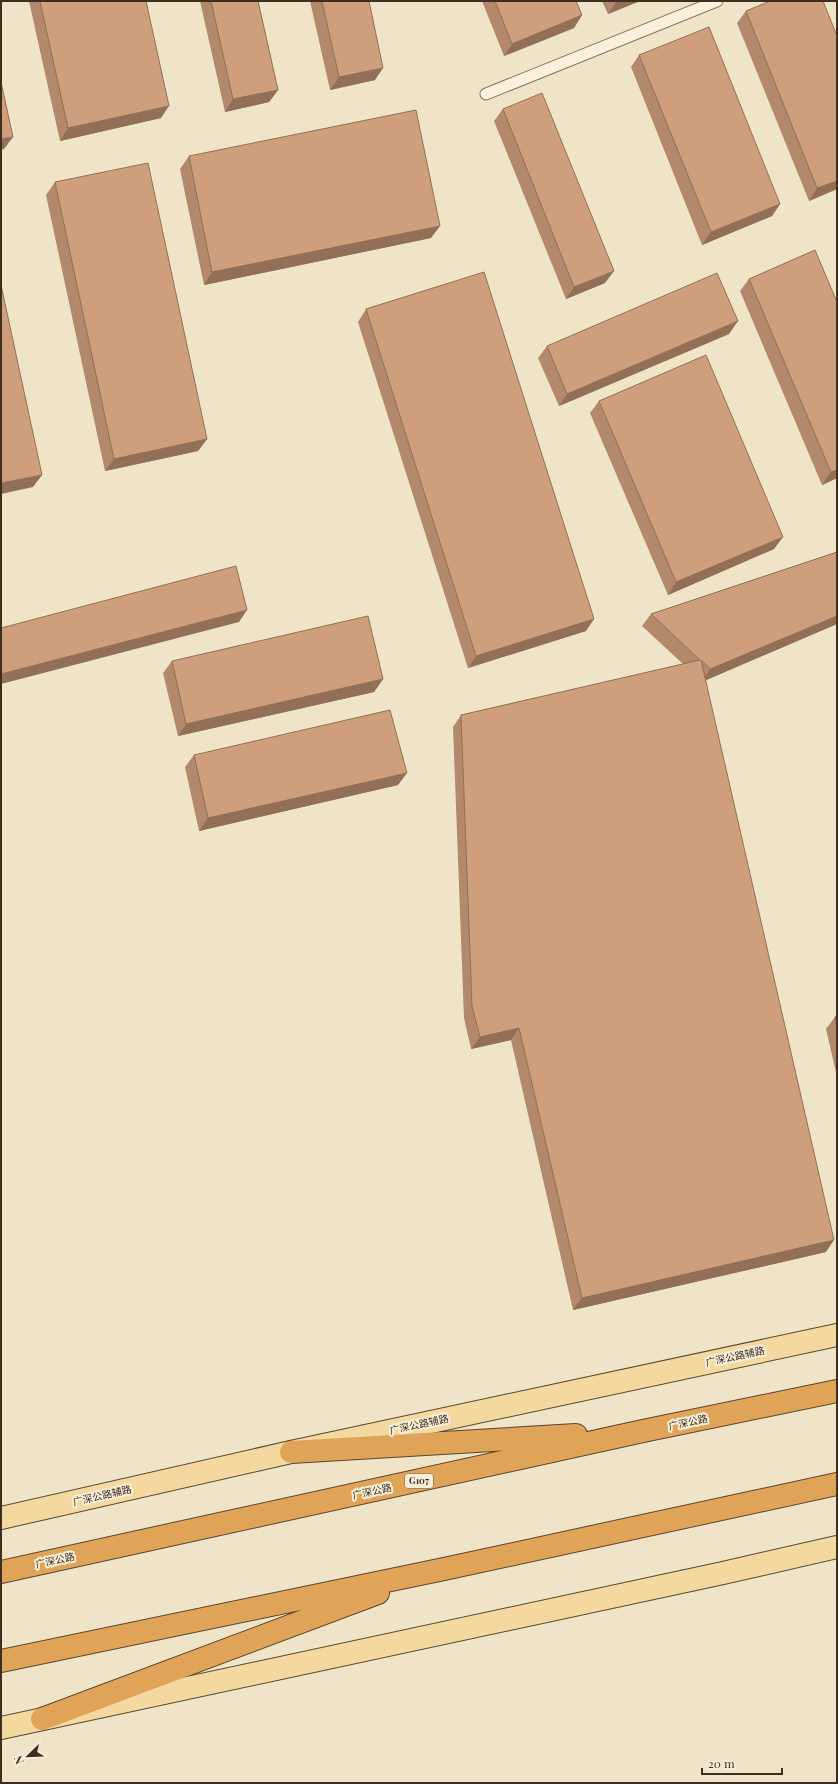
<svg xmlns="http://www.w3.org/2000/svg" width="838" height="1784" font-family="'Playfair Display','Noto Sans SC',serif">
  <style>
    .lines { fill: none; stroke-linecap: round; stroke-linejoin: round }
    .lane-casing { stroke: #8d765c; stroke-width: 13 }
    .primary-casing { stroke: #5b4430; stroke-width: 24 }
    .highway-casing { stroke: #5b4430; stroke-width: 24 }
    .lane { stroke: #faf1dc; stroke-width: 11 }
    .primary { stroke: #f3d9a0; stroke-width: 22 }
    .highway { stroke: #e0a458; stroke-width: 22 }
    .wall { fill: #b2896c }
    .shaded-wall { fill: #916f58 }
    .building { fill: #cf9f7d; stroke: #916f58 }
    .labels { text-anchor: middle; stroke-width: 4; stroke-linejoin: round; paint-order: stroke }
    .shield { fill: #f7eed8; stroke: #756857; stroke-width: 1 }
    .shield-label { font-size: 9px; font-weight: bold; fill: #3d2e20 }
    .street-label { font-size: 10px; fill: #3d2e20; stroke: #f7eed8 }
  </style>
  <rect width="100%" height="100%" fill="#f0e4c8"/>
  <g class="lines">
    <defs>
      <path id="lane" d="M486 94 717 1"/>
      <path id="primary" d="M1 1518 291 1452 837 1335
        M1 1728 723 1573 837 1547"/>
      <path id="highway" d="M291 1452 576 1435
        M1 1572 643 1431 837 1391
        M1 1661 444 1569 837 1484
        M42 1719 378 1593"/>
    </defs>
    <use href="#lane" class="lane-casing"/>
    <use href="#primary" class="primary-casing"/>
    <use href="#highway" class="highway-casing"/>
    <use href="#lane" class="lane"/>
    <use href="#primary" class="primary"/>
    <use href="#highway" class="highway"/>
  </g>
  <path class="wall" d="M29 1H146L161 118 60 141Z
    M200 1H258L278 90 269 102 225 112Z
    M310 1H369L375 80 330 90Z
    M482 1H576L582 15 574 28 504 56Z
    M602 1H640L608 14Z
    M746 11 837 189 809 201 737 23Z
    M639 55 780 204 772 216 702 245 631 67Z
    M503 109 605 283 566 299 494 121Z
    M189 156 431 238 204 285 180 169Z
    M55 182 207 439 198 451 105 471 46 195Z
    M749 279 837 478 822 485 740 291Z
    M366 309 586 631 468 668 358 322Z
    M729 334 559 406 538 358 547 346Z
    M599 401 774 549 668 595 590 413Z
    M837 552V624L705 680 826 1252 573 1310 511 1040 471 1049 464 1018 453 727 461 715 683 664 642 626 651 614Z
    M172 661 383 679 374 692 178 736 163 673Z
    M194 755 398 785 199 831 185 767Z
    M837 1016V1077L826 1029 835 1017Z"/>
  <path class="shaded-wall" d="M618 1H640L608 14 616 2Z
    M582 15 574 28 504 56 512 44Z
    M383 68 375 80 330 90 339 77Z
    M278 90 269 102 225 112 233 99Z
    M169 106 161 118 60 141 68 128Z
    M13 137 4 149 1 150V139Z
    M837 181V189L809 201 817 188Z
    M780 204 772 216 702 245 711 232Z
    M440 226 431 238 204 285 212 272Z
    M614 271 605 283 566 299 574 287Z
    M738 321 729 334 559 406 567 394Z
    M207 439 198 451 105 471 114 459Z
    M837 470V478L822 485 831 472Z
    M42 475 33 487 1 494V483Z
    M783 537 774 549 668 595 676 582Z
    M247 610 239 622 1 684V674Z
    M837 616V624L702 682 710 669Z
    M594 619 586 631 468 668 476 656Z
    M383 679 374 692 178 736 186 724Z
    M407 773 398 785 199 831 208 818Z
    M519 1028 511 1040 471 1049 480 1037Z
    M834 1240 826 1252 573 1310 582 1298Z"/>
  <path class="building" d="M40 1H146L169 106 68 128Z
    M211 1H258L278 90 233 99Z
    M322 1H369L383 68 339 77Z
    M495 1H576L582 15 512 44Z
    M770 1H823L837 36V181L817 188 746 11Z
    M709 27 780 204 711 232 639 55Z
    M1 82 13 137 1 139Z
    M542 93 614 271 574 287 503 109Z
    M416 110 440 226 212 272 189 156Z
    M148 163 207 439 114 459 55 182Z
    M815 250 837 302V470L831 472 749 279Z
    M484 272 594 619 476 656 366 309Z
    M717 273 738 321 567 394 547 346Z
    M1 285 42 475 1 483Z
    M706 355 783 537 676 582 599 401Z
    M837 552V616L710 669 701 660 834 1240 582 1298 519 1028 480 1037 472 1006 461 715 700 660 651 614Z
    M236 566 247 610 1 674V628Z
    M368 616 383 679 186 724 172 661Z
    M390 710 407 773 208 818 194 755Z
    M837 1016V1027L835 1017Z"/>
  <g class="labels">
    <rect class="shield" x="405" y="1474" width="28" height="14" rx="3"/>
    <g class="shield-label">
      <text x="419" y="1484">G107</text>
    </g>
    <g class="street-label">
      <text transform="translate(735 1356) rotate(-12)" y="4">广深公路辅路</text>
      <text transform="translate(688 1422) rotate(-12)" y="4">广深公路</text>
      <text transform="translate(419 1424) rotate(-12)" y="4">广深公路辅路</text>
      <text transform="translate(372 1491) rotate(-12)" y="4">广深公路</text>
      <text transform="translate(102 1495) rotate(-13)" y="4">广深公路辅路</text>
      <text transform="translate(55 1560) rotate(-12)" y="4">广深公路</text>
    </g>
  </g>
  <rect width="838" height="1784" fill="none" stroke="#3d2e20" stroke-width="4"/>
  <g transform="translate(28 1756) rotate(247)" stroke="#f7eed8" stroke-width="3" paint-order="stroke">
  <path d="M0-3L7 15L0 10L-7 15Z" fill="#3d2e20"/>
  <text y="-6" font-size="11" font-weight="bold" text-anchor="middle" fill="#3d2e20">N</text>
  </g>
  <path d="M702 1768v6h80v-6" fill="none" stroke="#3d2e20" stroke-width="2"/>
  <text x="708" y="1768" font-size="12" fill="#3d2e20" stroke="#f7eed8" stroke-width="3" paint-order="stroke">20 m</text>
</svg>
